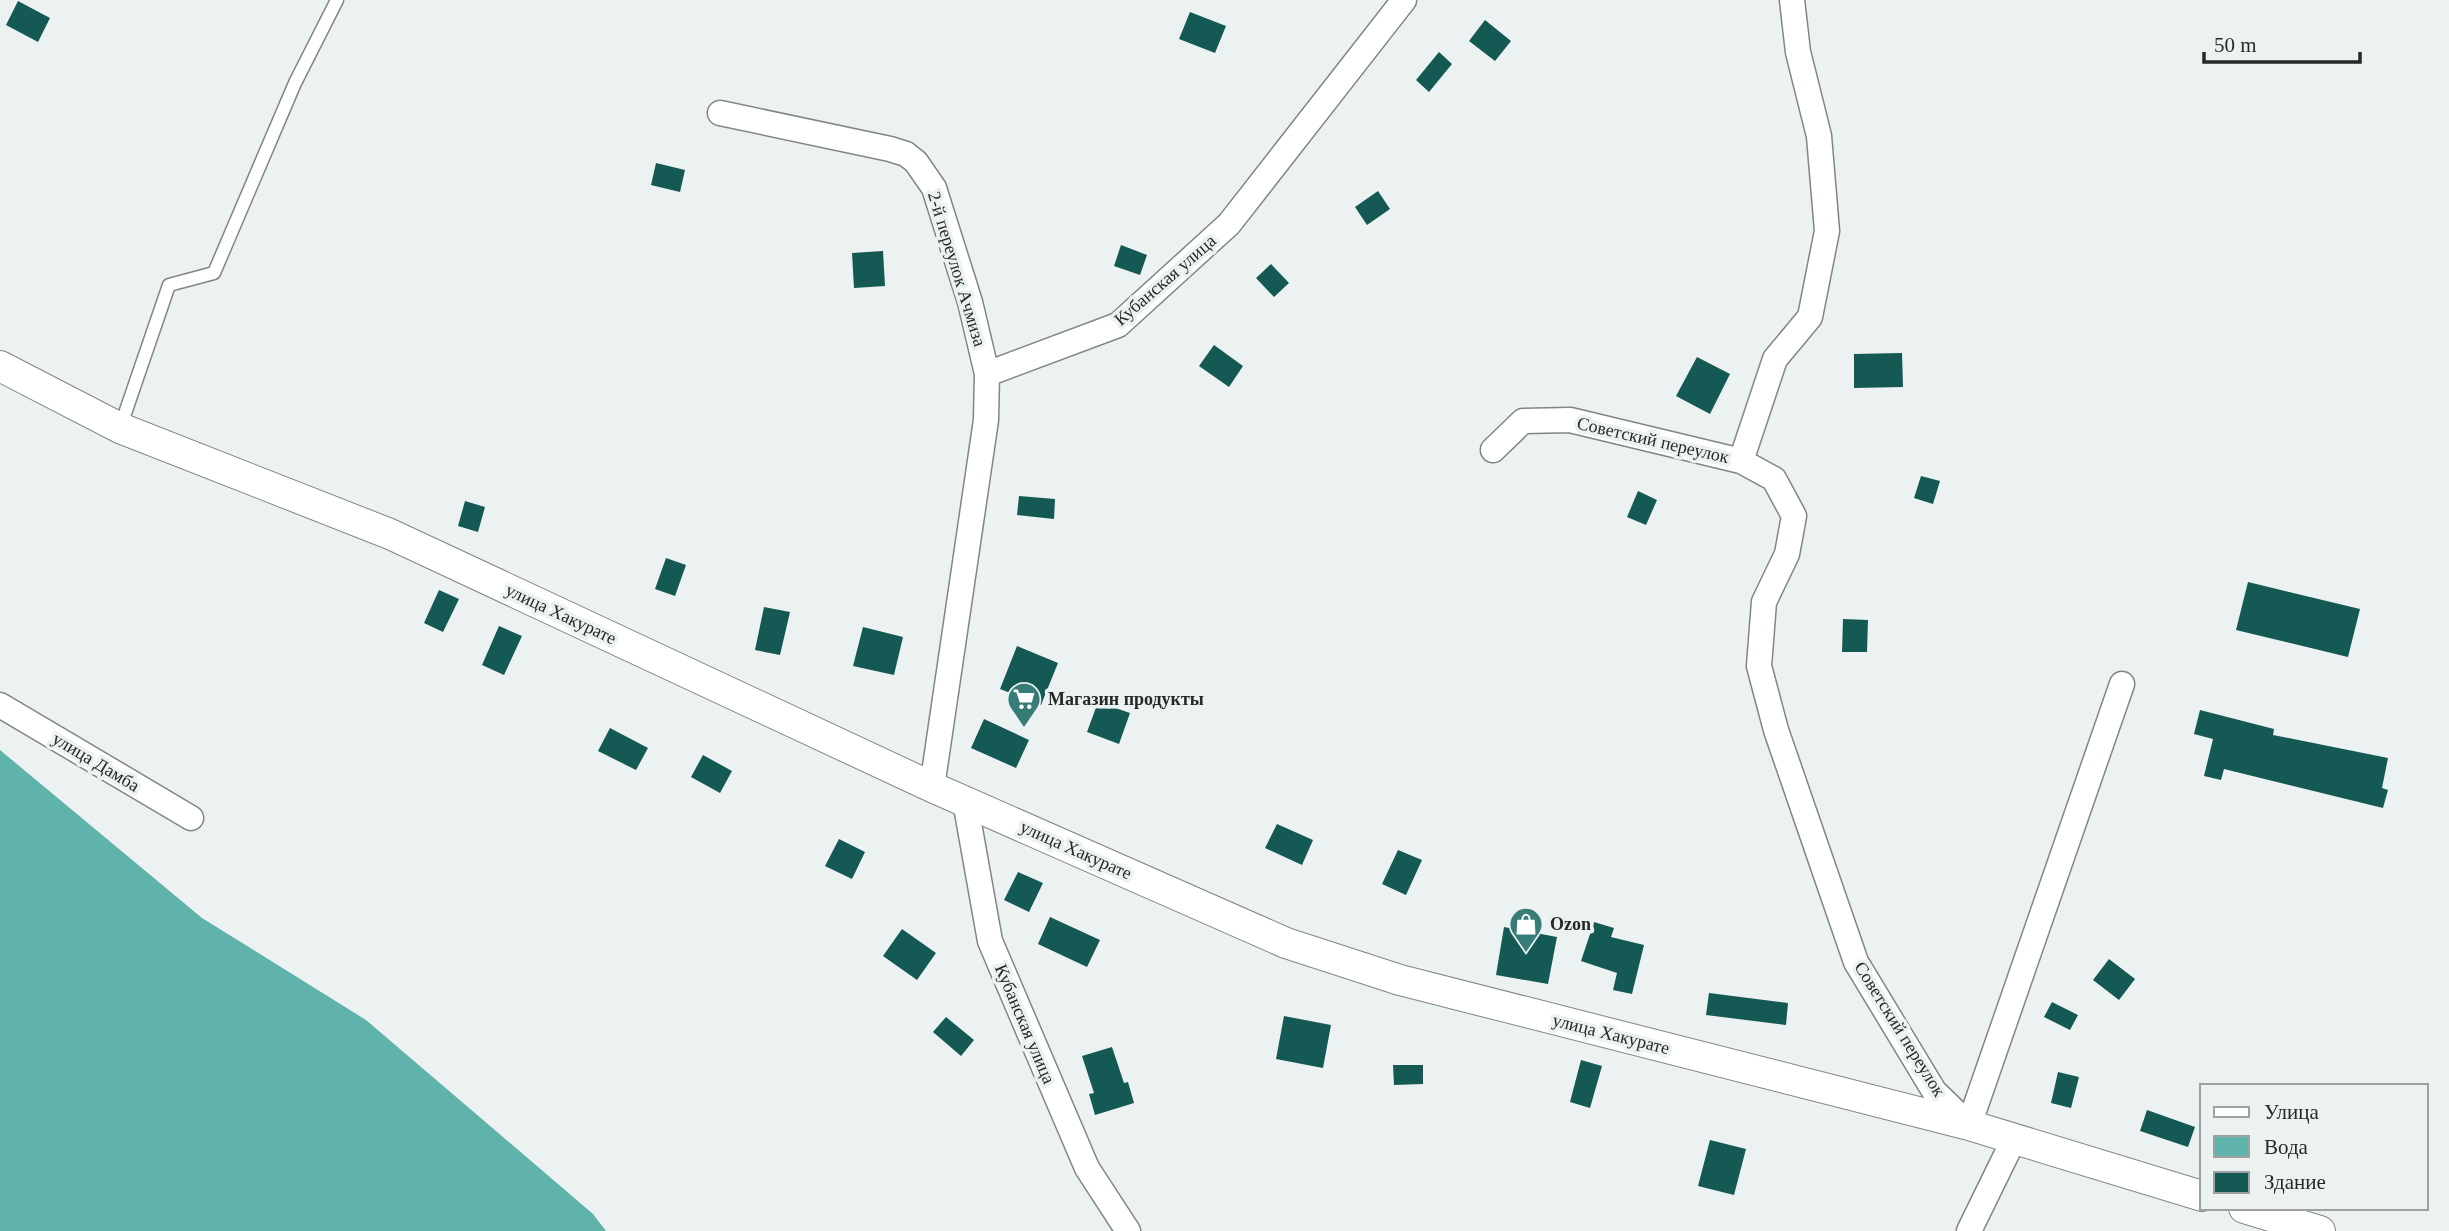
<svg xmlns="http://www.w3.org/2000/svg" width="2449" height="1231" font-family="'Times New Roman',serif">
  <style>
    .water { fill: #5fb3aa }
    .building { fill: #145953 }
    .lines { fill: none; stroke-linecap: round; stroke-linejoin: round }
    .service-casing { stroke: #818685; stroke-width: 15 }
    .minor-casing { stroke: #818685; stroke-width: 27 }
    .tertiary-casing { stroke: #818685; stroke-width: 32 }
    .service { stroke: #fff; stroke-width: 12 }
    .minor { stroke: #fff; stroke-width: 24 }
    .tertiary { stroke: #fff; stroke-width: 30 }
    .labels { text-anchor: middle; stroke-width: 7; stroke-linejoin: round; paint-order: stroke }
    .street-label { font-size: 18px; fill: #272929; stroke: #ecf2f1 }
    .poi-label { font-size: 18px; font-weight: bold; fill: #272929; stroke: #ecf2f1; text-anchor: start }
  </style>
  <rect width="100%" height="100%" fill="#ecf2f1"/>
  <path class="water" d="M0 750 202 918 366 1020 593 1214 606 1231H0Z"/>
  <path class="building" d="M18 1 50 18 38 42 6 25Z
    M1190 12 1226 26 1215 53 1179 39Z
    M1485 20 1511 41 1495 61 1469 41Z
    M1439 52 1452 64 1429 92 1416 80Z
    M656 163 685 170 680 192 651 185Z
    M1378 191 1390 209 1367 225 1355 207Z
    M1121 245 1147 255 1140 275 1114 266Z
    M883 251 885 286 854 288 852 253Z
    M1271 264 1289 283 1274 297 1256 278Z
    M1214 345 1243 366 1229 387 1199 366Z
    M1902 353 1903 387 1854 388V354Z
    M1697 357 1730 374 1710 414 1676 396Z
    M1921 476 1940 481 1933 504 1914 498Z
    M1638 491 1657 500 1646 525 1627 517Z
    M1019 496 1055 499 1054 519 1017 515Z
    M465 501 485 507 478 532 458 526Z
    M666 558 686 565 675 596 655 589Z
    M2248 582 2360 609 2348 657 2236 630Z
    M439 590 459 599 443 632 424 623Z
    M764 607 790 612 780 655 755 650Z
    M1843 619 1868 620 1867 652H1842Z
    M499 626 522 636 504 675 482 665Z
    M863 627 903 637 894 675 853 666Z
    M1017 646 1058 663 1041 705 1000 689Z
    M1098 702 1130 713 1119 744 1087 732Z
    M2200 710 2274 729 2273 735 2388 758 2382 788 2388 790 2383 808 2224 769 2221 780 2204 776 2213 739 2194 734Z
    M984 719 1029 740 1016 768 971 748Z
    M610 728 648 748 636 770 598 751Z
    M703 755 732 771 720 793 691 777Z
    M1277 824 1313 840 1302 865 1265 848Z
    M839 839 865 852 852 879 825 866Z
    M1398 850 1422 860 1406 895 1382 884Z
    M1018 872 1043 883 1029 912 1004 900Z
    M1050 917 1100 940 1087 967 1038 944Z
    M1594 922 1614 928 1611 937 1644 945 1632 994 1613 990 1617 973 1581 961Z
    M1504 927 1557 937 1548 984 1496 975Z
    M902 929 936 953 917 980 883 956Z
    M2109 959 2135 979 2119 1000 2093 980Z
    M1709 993 1788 1003 1786 1025 1706 1015Z
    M2052 1002 2078 1015 2070 1030 2044 1017Z
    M1284 1016 1331 1025 1323 1068 1276 1059Z
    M946 1017 974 1040 961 1056 933 1032Z
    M1112 1047 1124 1083 1128 1082 1134 1103 1095 1115 1089 1094 1094 1093 1082 1056Z
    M1581 1060 1602 1066 1590 1108 1570 1102Z
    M1393 1065H1423V1084L1394 1085Z
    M2058 1072 2079 1077 2071 1108 2051 1103Z
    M2147 1110 2195 1127 2188 1147 2140 1131Z
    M1710 1140 1746 1149 1734 1195 1698 1186Z"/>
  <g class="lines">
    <defs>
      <path id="service" d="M120 428 169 285 214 273 295 83 337 0"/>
      <path id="minor" d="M720 113 890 149 906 154 916 162 934 188 970 302 987 374
        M1493 450 1523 421 1570 420 1741 461 1774 479 1794 516 1787 554 1764 602 1759 666 1776 730 1856 962 1934 1091 1969 1125 2122 684
        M1741 461 1775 359 1810 317 1827 231 1819 136 1798 52 1792 0
        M0 705 191 818
        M932 787 986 420 987 374 1118 325 1229 224 1404 0
        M965 801 990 941 1087 1168 1128 1231
        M1969 1231 2014 1139"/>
      <path id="tertiary" d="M0 366 120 428 390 534 932 787 1286 943 1400 980 1969 1125 2202 1196
        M2244 1208 2320 1231"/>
    </defs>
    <use href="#service" class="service-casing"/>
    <use href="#minor" class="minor-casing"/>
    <use href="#tertiary" class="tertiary-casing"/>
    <use href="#service" class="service"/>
    <use href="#minor" class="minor"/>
    <use href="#tertiary" class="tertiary"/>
  </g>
  <defs>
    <symbol id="supermarket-pin" viewBox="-11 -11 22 30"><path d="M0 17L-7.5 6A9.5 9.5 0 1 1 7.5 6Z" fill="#357d76" stroke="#ecf2f1"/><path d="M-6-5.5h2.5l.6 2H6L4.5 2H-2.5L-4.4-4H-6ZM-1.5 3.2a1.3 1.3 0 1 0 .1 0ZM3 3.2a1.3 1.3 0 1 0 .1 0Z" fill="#fff"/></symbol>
    <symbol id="shop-pin" viewBox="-11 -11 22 30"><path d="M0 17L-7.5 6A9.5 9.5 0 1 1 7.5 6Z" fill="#357d76" stroke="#ecf2f1"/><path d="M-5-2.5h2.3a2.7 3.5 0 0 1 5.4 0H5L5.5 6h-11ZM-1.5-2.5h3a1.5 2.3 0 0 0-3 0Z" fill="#fff"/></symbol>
  </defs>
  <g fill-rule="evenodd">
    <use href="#supermarket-pin" x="1005" y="680" width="38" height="52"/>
    <use href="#shop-pin" x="1507" y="905" width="38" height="52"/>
  </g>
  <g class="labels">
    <g class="street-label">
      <text transform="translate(957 269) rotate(73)" y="6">2-й переулок Ачмиза</text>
      <text transform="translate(1165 280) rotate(-41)" y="6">Кубанская улица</text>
      <text transform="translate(1653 440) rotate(13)" y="6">Советский переулок</text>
      <text transform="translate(561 614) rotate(25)" y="6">улица Хакурате</text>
      <text transform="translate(96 762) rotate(31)" y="6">улица Дамба</text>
      <text transform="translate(1076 850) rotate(24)" y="6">улица Хакурате</text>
      <text transform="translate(1025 1024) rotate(67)" y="6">Кубанская улица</text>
      <text transform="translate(1900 1029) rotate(58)" y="6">Советский переулок</text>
      <text transform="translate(1611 1034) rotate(14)" y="6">улица Хакурате</text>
    </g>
    <g class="poi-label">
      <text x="1048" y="705">Магазин продукты</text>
      <text x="1550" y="930">Ozon</text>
    </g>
  </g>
  <rect x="2200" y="1084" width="228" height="126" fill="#ecf2f1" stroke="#9da2a1" stroke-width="2"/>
  <rect x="2214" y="1107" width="35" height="10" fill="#ffffff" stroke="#9da2a1" stroke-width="2"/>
  <text x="2264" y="1119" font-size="21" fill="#272929">Улица</text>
  <rect x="2214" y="1136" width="35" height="21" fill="#5fb3aa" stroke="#9da2a1" stroke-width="2"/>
  <text x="2264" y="1154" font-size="21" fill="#272929">Вода</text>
  <rect x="2214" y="1172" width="35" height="21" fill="#145953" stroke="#9da2a1" stroke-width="2"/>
  <text x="2264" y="1189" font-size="21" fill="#272929">Здание</text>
  <path d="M2204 52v10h156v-10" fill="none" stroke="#272929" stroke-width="3.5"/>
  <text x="2214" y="52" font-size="21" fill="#272929" stroke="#ecf2f1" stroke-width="5" paint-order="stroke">50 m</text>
</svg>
